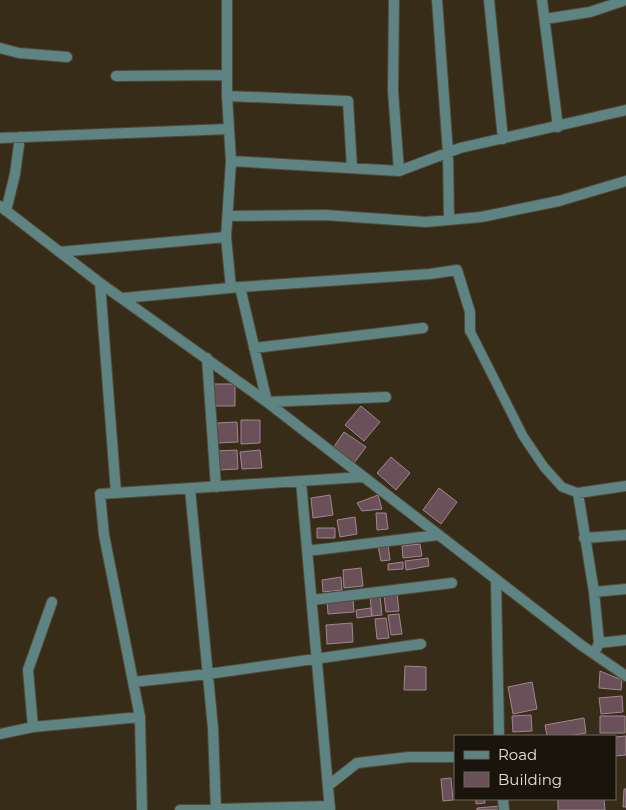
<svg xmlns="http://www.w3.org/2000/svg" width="626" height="810" font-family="Montserrat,sans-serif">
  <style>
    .building { fill: #6a5058; stroke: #a3868f }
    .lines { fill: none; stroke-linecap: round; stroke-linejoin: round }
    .service-casing { stroke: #534935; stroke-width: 11 }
    .minor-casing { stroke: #534935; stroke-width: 12 }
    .service { stroke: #5e8383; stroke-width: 9 }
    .minor { stroke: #5e8383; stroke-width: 10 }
  </style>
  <rect width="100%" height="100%" fill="#372c17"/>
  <path class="building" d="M214 384H235V406H214Z
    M361 406 380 422 364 441 345 425Z
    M241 420H260V443L241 444Z
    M237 422 238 442 217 443V423Z
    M344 432 366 447 354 463 333 448Z
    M237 450 238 469 218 470 217 451Z
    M260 450 262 468 242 469 240 452Z
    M391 457 410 473 396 490 377 473Z
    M439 488 457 502 441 524 423 510Z
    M330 495 333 515 313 518 311 498Z
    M378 495 382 509 362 511 357 503Z
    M376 513H386L388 529 377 530Z
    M355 517 357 534 340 537 337 520Z
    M317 528H335V538H317Z
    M388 544 390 560 381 561 378 546Z
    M420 544 422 556 403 558 402 546Z
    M428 558 429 566 406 570 405 561Z
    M403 562V569L388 570V564Z
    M361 568 363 586 344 588 343 570Z
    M341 577 342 590 323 592 322 580Z
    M397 593 399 611 386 612 384 595Z
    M380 596 382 615 372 616 370 597Z
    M353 599 354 612 328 614 327 601Z
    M371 608 372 616 357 618 356 610Z
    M399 614 402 634 391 635 388 615Z
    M386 618 389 638 377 639 375 619Z
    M352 623 353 642 327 644 326 625Z
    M405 666 426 667V690H404Z
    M600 671 622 680 621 690 599 688Z
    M532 682 537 709 513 714 508 687Z
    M622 696 623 712 601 714 599 698Z
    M531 715 532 731 513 732 512 716Z
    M600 716H625V733H600Z
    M584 718 586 733 569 736H547L545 725Z
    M626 736V755L615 756V737Z
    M451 778 453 800 443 801 441 779Z
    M624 789H626V807H623Z
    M476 799H485V803L476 804Z
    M558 799H604L605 810H558Z
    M500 806V810H477V808Z"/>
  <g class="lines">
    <defs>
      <path id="service" d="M470 331 523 436 544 467 562 487 578 493"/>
      <path id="minor" d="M227 0V96L231 161 226 237 231 288
        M394 0 393 91 399 171
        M437 0 448 153 449 220
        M489 0 503 139
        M542 0 558 127
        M545 19 590 12 626 0
        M0 48 19 53 67 57
        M116 76 227 75
        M227 96 348 101 352 168
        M0 138 229 129
        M231 161 399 171 460 148 626 110
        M0 206 100 283 267 402 581 645 626 676
        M6 211 15 174 20 137
        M228 216 325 215 426 222 481 217 559 201 626 181
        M59 252 226 237
        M100 283 116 493
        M240 287 267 402 386 397
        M123 298 240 287 430 274 457 270 470 312V331
        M254 348 423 328
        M207 358 216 487
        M301 481 330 810
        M190 489 213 728 216 810
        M584 538 626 535
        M307 551 438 535
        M496 580 499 736
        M594 592 626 589
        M312 600 452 583
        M599 643 626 640
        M594 654 599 643 594 592 578 493 626 486
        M133 682 208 674 421 644
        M140 717 142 810
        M33 727 28 670 52 602
        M0 734 33 727 140 717 104 535 100 494 362 477
        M329 785 357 763 409 757H455
        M503 799 504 810
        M180 810 330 806"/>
    </defs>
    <use href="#service" class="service-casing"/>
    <use href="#minor" class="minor-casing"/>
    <use href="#service" class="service"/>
    <use href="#minor" class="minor"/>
  </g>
  <rect x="454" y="735" width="162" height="65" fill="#1a150c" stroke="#6c665c"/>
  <rect x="464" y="751" width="25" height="8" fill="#5e8383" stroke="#6c665c"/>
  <text x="498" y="760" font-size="15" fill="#e7e0d4">Road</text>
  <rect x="464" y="772" width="25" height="15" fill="#6a5058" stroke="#6c665c"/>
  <text x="498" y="785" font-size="15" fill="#e7e0d4">Building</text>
</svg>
